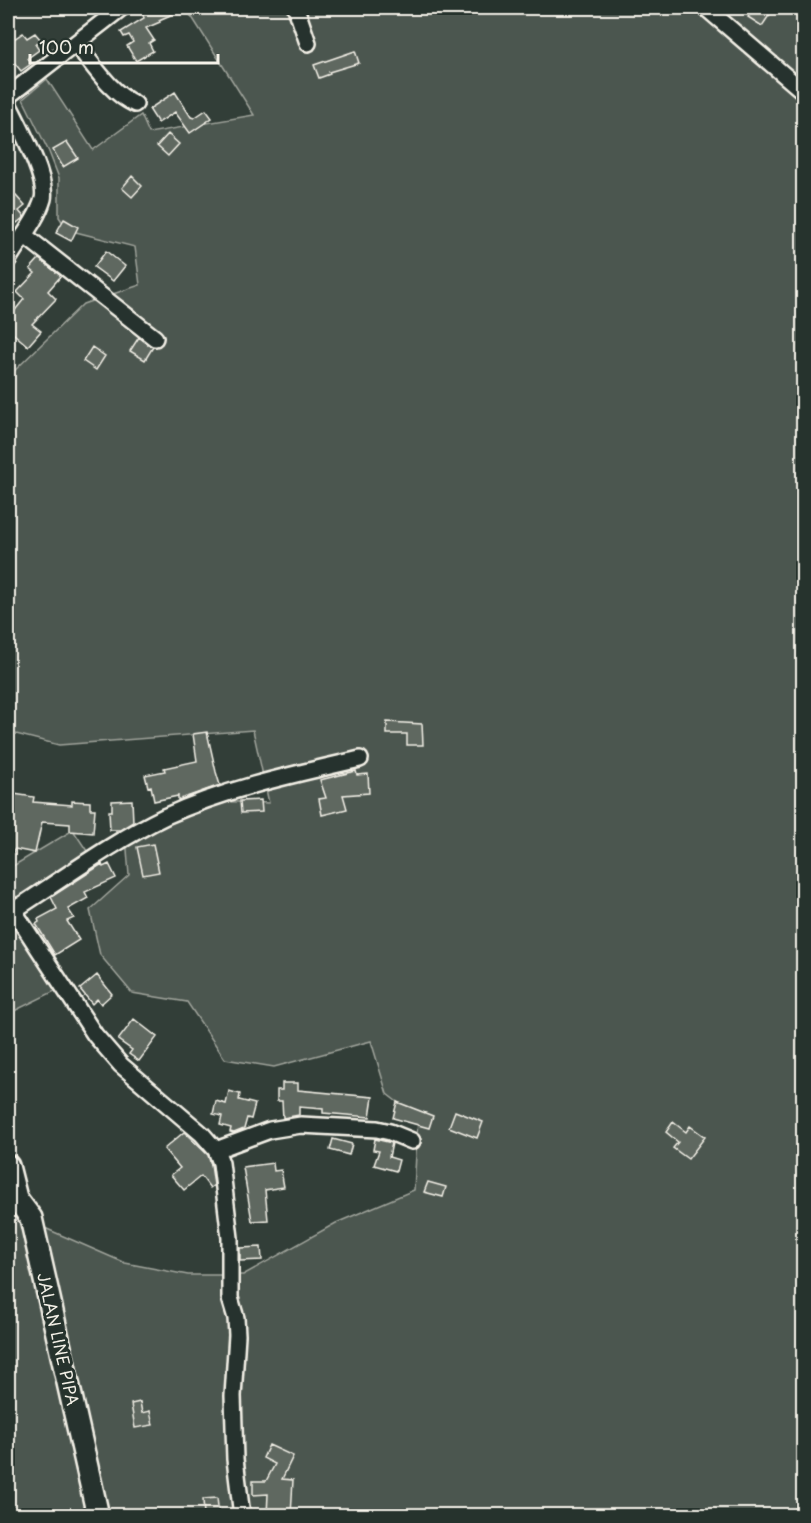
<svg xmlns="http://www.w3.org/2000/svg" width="811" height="1523" font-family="'Playpen Sans',sans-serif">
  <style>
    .green { fill: #4c564f; stroke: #a0a49c; stroke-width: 1.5 }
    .building { fill: #5f6861; stroke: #f4f1e8; stroke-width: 1.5 }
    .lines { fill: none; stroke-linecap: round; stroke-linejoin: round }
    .street-casing { stroke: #f4f1e8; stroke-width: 20 }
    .secondary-casing { stroke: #f4f1e8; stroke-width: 26 }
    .street { stroke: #26332d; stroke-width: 15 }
    .secondary { stroke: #26332d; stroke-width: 21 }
    .labels { text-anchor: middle; stroke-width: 6; stroke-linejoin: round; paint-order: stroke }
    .street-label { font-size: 16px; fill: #f4f1e8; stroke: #26332d }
  </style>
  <rect width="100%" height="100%" fill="#323e38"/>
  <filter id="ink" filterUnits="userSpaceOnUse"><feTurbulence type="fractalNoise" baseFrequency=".0167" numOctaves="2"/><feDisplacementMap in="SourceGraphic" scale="12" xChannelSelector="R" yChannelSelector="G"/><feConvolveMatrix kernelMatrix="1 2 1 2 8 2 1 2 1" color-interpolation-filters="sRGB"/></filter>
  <g filter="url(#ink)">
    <path class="green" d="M182 8H803V1515H8V1212L125 1263 188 1275H243L336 1223 414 1190 418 1118 387 1094 371 1041 274 1067 225 1059 187 1002 132 993 100 955 90 910 129 875 125 824 207 801 269 803 253 730 59 745 8 732V377L83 304 140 285 135 247 68 230 59 217V178L49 152 23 99 47 79 93 150 141 115 149 133 254 115 192 17Z
      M73 830 95 863 23 915 59 989 8 1014V869Z"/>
    <path class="building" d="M147 8H187L159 20 160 22 146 28 154 40 149 43 153 51 136 61 127 46 133 42 129 35 124 37 121 32 144 18 141 10Z
      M755 8H767L772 11 762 26 748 17Z
      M23 33 27 38 35 33 41 40 35 44 39 50 28 58 31 64 21 71 8 55V43Z
      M355 51 359 63 329 72 330 74 319 78 314 65Z
      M175 92 191 117 194 118 206 110 212 118 190 133 175 112 158 123 149 109Z
      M168 134 179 144 168 156 157 146Z
      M67 142 78 158 63 167 53 150Z
      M132 176 142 186 132 197 122 188Z
      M8 187 25 206 19 211 24 217 17 223 14 220 8 226Z
      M64 219 78 227 71 241 56 233Z
      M106 251 125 266 113 281 94 267Z
      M39 259 61 276 48 291 56 299 32 324 41 331 28 346 8 329V319L24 299 17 292 35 273 30 269Z
      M139 337 153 347 145 360 130 351Z
      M92 347 105 356 96 370 83 361Z
      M387 722 422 724 423 745H407V734H387Z
      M207 732 216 772 220 785 178 800V796L154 801 151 786 148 787 145 775 165 771 164 768 197 761 193 734Z
      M356 771 357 775 368 774 369 793 343 795 347 809 322 815 319 799 326 798 320 780Z
      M14 794 34 797 33 802 72 805V801L90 802V809H95L93 833 70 831V824L42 822 35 853 15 849 8 861V801L13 804Z
      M132 800 133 822 120 830H110L109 811H112V801Z
      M261 800 262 812 241 813 240 801Z
      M153 844 159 872 143 875 137 847Z
      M102 864 103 867 109 864 116 878 85 892 88 898 68 909 74 918 67 921 79 940 55 955 36 924 39 922 38 919 57 909 51 897Z
      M97 975 112 994 101 1004 97 999 92 1004 80 989Z
      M134 1019 157 1037 139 1061 129 1054 132 1050 118 1040Z
      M282 1083H298V1090L373 1097 370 1117 323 1113V1109L299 1107V1115L283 1118 282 1101H277V1090H282Z
      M229 1091 240 1094 239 1100 255 1104 251 1119 247 1118 244 1129 234 1133 230 1132 231 1128 220 1125 222 1116 213 1114 216 1101 226 1104Z
      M397 1102 433 1116 429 1128 393 1118Z
      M455 1111 483 1122 477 1138 449 1127Z
      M673 1122 686 1132 690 1126 705 1137 688 1159 673 1148 678 1142 666 1132Z
      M184 1132 208 1155 211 1165 214 1185 210 1188 201 1176 184 1190 171 1175 180 1168 164 1149Z
      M333 1139 352 1144 349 1155 330 1150Z
      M375 1139 392 1143 389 1157 399 1160 396 1171 374 1165 379 1151 373 1150Z
      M273 1163 274 1171 281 1170 284 1187 265 1190 268 1220 252 1221 243 1167Z
      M428 1182 446 1187 443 1197 424 1192Z
      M261 1247 262 1260 240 1261V1248Z
      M140 1402 142 1413 150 1411 153 1425 135 1428 131 1404Z
      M269 1445 293 1456 282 1479 293 1480 291 1515H267L268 1494 253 1495V1481H266L275 1464 263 1458Z
      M217 1498 219 1515H204L203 1499Z"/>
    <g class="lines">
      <defs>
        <path id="street" d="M296 8 308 43
          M706 8 804 92
          M76 44C93 64 110 93 135 104
          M8 96 121 8
          M8 103C18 124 48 178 43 199 37 220 19 241 8 260
          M24 235 155 338
          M8 902 95 1035 121 1065 202 1134 216 1150 221 1163 230 1238V1298L236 1318 237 1335 233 1396 235 1459 242 1516
          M14 910C64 878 112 842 166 816 228 788 295 774 360 759
          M216 1150 270 1130 301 1125 377 1129 390 1132 412 1141"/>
        <path id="secondary" d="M8 1166 16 1198 31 1218 98 1516"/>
      </defs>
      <use href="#street" class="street-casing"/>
      <use href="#secondary" class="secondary-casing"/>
      <use href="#street" class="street"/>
      <use href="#secondary" class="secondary"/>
    </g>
  </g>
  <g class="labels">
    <g class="street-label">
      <text transform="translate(58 1339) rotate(77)" y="6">JALAN LINE PIPA</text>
    </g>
  </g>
  <rect width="811" height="1523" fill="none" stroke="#26332d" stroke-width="30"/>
  <rect x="15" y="15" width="781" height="1493" fill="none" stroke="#f4f1e8" stroke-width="2" filter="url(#ink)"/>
  <path d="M30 54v9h188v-9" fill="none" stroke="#f4f1e8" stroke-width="3"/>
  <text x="39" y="54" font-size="18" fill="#f4f1e8" stroke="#26332d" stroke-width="4.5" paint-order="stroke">100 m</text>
</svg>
